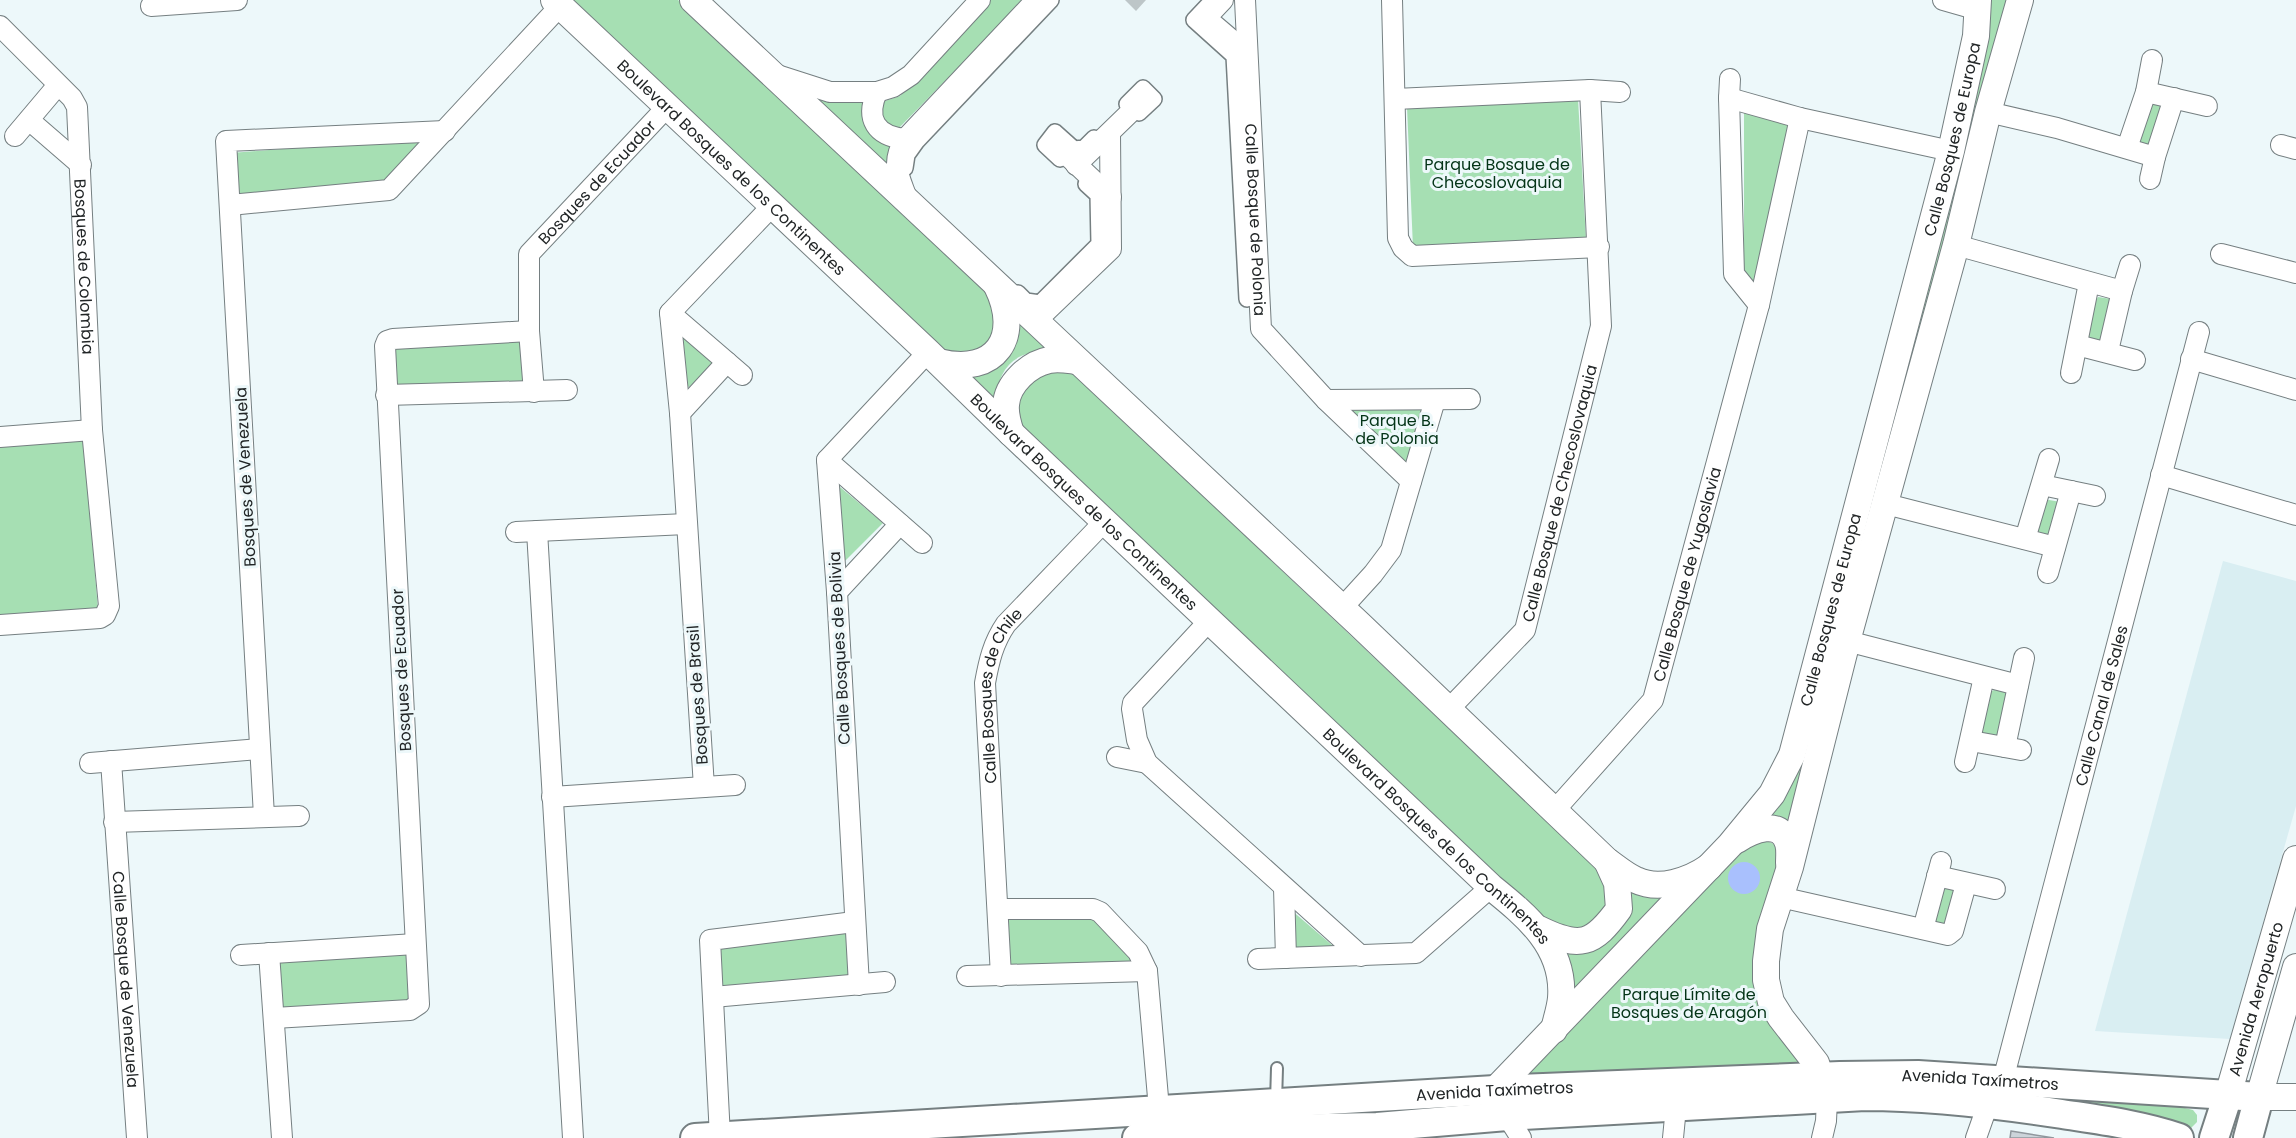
<svg xmlns="http://www.w3.org/2000/svg" width="2296" height="1138" font-family="Poppins,sans-serif">
  <style>
    .built { fill: #d9eef2 }
    .green { fill: #a6dfb3 }
    .water { fill: #a9c0fd }
    .shadow { fill: #0003 }
    .building { fill: #ccd4da; stroke: #90979d; stroke-width: 1.5 }
    .lines { fill: none; stroke-linecap: round; stroke-linejoin: round }
    .service-casing { stroke: #757f81; stroke-width: 14 }
    .pedestrian-casing { stroke: #757f81; stroke-width: 18 }
    .minor-casing { stroke: #757f81; stroke-width: 22 }
    .tertiary-casing { stroke: #757f81; stroke-width: 28 }
    .secondary-casing { stroke: #757f81; stroke-width: 32 }
    .service { stroke: #fff; stroke-width: 10 }
    .pedestrian { stroke: #fff; stroke-width: 15 }
    .minor { stroke: #fff; stroke-width: 20 }
    .tertiary { stroke: #fff; stroke-width: 26 }
    .secondary { stroke: #fff; stroke-width: 28 }
    .labels { text-anchor: middle; stroke-width: 6; stroke-linejoin: round; paint-order: stroke }
    .street-label { font-size: 16px; fill: #212526; stroke: #edf8fa }
    .park-label { font-size: 16px; fill: #043417; stroke: #edf8fa }
  </style>
  <rect width="100%" height="100%" fill="#edf8fa"/>
  <path class="built" d="M2223 561 2296 581V806L2230 1039 2095 1031Z"/>
  <path class="green" d="M573 0H678L994 299 1002 322 983 358 940 351Z
    M990 0H1024L897 130 882 124 879 103 900 96Z
    M1991 0H2011L1789 831 1770 817 1971 102Z
    M789 82 864 99 895 142 889 170Z
    M1578 99 1586 239 1413 248 1407 107Z
    M2161 102 2164 110 2152 147 2137 143 2148 103Z
    M1744 109 1804 125 1757 287 1744 276Z
    M429 137 389 182 234 199 231 153Z
    M2098 297 2111 299 2101 343C2100 342 2092 341 2091 340 2082 333 2093 305 2098 297Z
    M1015 316 1048 351C1011 352 1000 368 994 403L959 369Z
    M688 334 713 355V365L689 387 684 384 685 358 682 338Z
    M524 339 525 381 400 389 389 382 396 345Z
    M1047 367 1072 372 1479 757 1605 870 1611 897 1598 925 1558 932 1019 427 1016 394Z
    M1345 409H1424L1407 464Z
    M83 431 98 609 0 619V438Z
    M834 482 883 523 845 561Z
    M2043 499 2061 502 2049 543 2033 538Z
    M1994 690 2009 693 1998 739 1983 736 1977 726 1983 696Z
    M1760 841C1770 841 1776 843 1781 853L1755 983 1807 1065 1521 1081 1736 852Z
    M1625 881 1673 888 1570 996 1562 951 1581 949Z
    M1943 888 1955 890 1945 929 1935 928 1932 917Z
    M1290 909 1340 952 1302 953 1293 944Z
    M1091 914 1135 958 1125 966 1012 969 1007 962V917Z
    M846 931 849 977 722 986 720 943Z
    M403 949 410 956 414 1000 285 1009 275 1002 271 960Z
    M1839 1085 2173 1105 2193 1110 2197 1115V1122L2190 1129 2147 1118Z"/>
  <path class="water" d="M1728 878a16 16 0 1 1 32 0a16 16 0 1 1-32 0Z"/>
  <path class="shadow" d="M1125 0H1146L1136 11Z"/>
  <path class="building" d="M2011 1131 2054 1138H2010Z"/>
  <g class="lines">
    <defs>
      <path id="service" d="M1276 1102 1277 1068"/>
      <path id="pedestrian" d="M1209 4 1194 20 1234 56 1247 299
        M1127 104 1143 88 1154 99 1139 113
        M1060 159 1045 145 1055 132 1074 149 1084 148 1094 138
        M905 168 907 155 917 141 1051 0
        M1018 293 1026 301 1040 303 1099 244 1098 195 1086 184"/>
      <g id="minor">
        <path d="M1223 0 1206 18 1246 52"/>
        <path id="s1" d="M1245 0 1261 329 1326 400 1411 481"/>
        <path d="M1392 0 1398 238 1403 248 1412 256 1599 247"/>
        <path d="M1943 0 1978 10"/>
        <path d="M151 6 237 0"/>
        <path id="s2" d="M0 26 72 98 77 107 92 430 109 606 105 615 100 618 0 625"/>
        <path d="M774 74 830 92H877L893 87 911 75 980 0"/>
        <path d="M1730 79 1729 98 1734 274 1759 305"/>
        <path d="M877 92C865 119 876 136 905 139"/>
        <path d="M2146 92 2207 106"/>
        <path d="M1729 98 1800 118 1951 151"/>
        <path d="M1395 99 1590 90 1620 92"/>
        <path d="M1988 112 2057 128 2155 157"/>
        <path d="M29 120 81 165"/>
        <path d="M15 136 58 85"/>
        <path d="M1055 144 1111 197"/>
        <path d="M2281 145 2296 149"/>
        <path d="M2127 148 2146 92 2152 60"/>
        <path d="M1076 165 1143 100"/>
        <path d="M2150 179 2155 157 2174 98"/>
        <path d="M908 201C899 175 890 164 905 139L1036 0"/>
        <path d="M230 205 389 190 560 6"/>
        <path d="M1956 245 2122 291"/>
        <path d="M2221 254 2296 273"/>
        <path d="M670 313 742 375"/>
        <path d="M1036 321 1111 249 1110 134"/>
        <path d="M2077 345 2135 360"/>
        <path d="M2108 351 2122 291 2130 265"/>
        <path d="M2191 359 2296 390"/>
        <path d="M2071 373 2089 283"/>
        <path id="s3" d="M534 392 529 331V254L667 107"/>
        <path d="M386 395 567 390"/>
        <path d="M1326 400 1470 399"/>
        <path d="M680 413 727 362"/>
        <path d="M0 437 92 430"/>
        <path d="M827 460 922 543"/>
        <path d="M2161 475 2296 515"/>
        <path d="M2042 485 2095 496"/>
        <path d="M1886 504 2055 547"/>
        <path d="M537 531 573 1138"/>
        <path d="M516 532 686 524"/>
        <path d="M2025 539 2049 459"/>
        <path d="M2048 573 2071 491"/>
        <path d="M837 592 900 524"/>
        <path d="M1342 608 1373 574 1391 550 1435 400"/>
        <path d="M1209 621 1133 703 1132 709 1137 740 1147 763 1361 956"/>
        <path d="M1847 641 2018 685"/>
        <path id="s4" d="M1448 710 1525 630 1601 326 1590 90"/>
        <path d="M1971 741 2021 750"/>
        <path d="M2005 747 2024 658"/>
        <path d="M1117 757 1147 763"/>
        <path id="s5" d="M111 761 137 1138"/>
        <path d="M1965 762 1984 677"/>
        <path d="M90 763 260 749"/>
        <path d="M704 787 680 413 670 313 772 206"/>
        <path d="M552 797 735 785"/>
        <path id="s6" d="M1554 811 1653 700 1759 305 1800 118"/>
        <path d="M264 816 226 141 445 131"/>
        <path d="M114 822 299 816"/>
        <path d="M1937 876 1995 889"/>
        <path d="M1284 888 1286 958"/>
        <path d="M1780 897 1948 935 1953 931 1966 884"/>
        <path d="M998 909H1093L1100 912 1138 952 1147 971 1159 1109"/>
        <path d="M1923 929 1941 862"/>
        <path d="M269 953 282 1138"/>
        <path d="M241 955 415 944"/>
        <path d="M1258 959 1416 953 1491 887"/>
        <path d="M967 976 1147 971"/>
        <path id="s7" d="M1001 976 985 683C989 661 993 643 1006 624L1104 522"/>
        <path d="M859 985 837 592 827 460 928 352"/>
        <path d="M713 997 885 982"/>
        <path d="M274 1018 410 1010 419 1004 385 346 387 341 393 339 529 331"/>
        <path id="s8" d="M2003 1080 2199 332"/>
        <path d="M1507 1116 1521 1138"/>
        <path d="M720 1137 710 940 854 922"/>
        <path d="M1673 1138 1676 1107"/>
        <path d="M1822 1138 1826 1121 1827 1099"/>
        <path d="M1976 1138 1988 1104"/>
      </g>
      <g id="tertiary">
        <path id="s9" d="M554 0 928 352 1011 433 1491 887C1527 916 1565 947 1561 998 1560 1009 1556 1020 1554 1030"/>
        <path d="M693 0 1359 624 1607 861C1617 868 1626 876 1636 880 1659 891 1689 881 1709 867"/>
        <path d="M939 362C996 376 1022 337 997 286"/>
        <path d="M1011 433C1008 424 1005 415 1006 405 1007 384 1029 364 1049 360 1058 358 1068 360 1077 361"/>
        <path d="M1737 840C1752 830 1780 818 1788 843 1790 849 1789 857 1789 863"/>
        <path d="M1539 929C1580 949 1593 945 1619 909L1617 883 1607 861"/>
        <path d="M2296 967 2259 1097H2296"/>
        <path d="M1826 1095 1816 1063 1781 1018 1771 1002 1766 980V961L1770 929 1790 867 1847 641 1956 245 1988 112 2020 0"/>
        <path id="s10" d="M2228 1095 2296 859"/>
        <path id="s11" d="M1501 1103 1495 1090 1730 845 1772 794 1792 755 1951 151 1976 36 1978 0"/>
      </g>
      <g id="secondary">
        <path id="s12" d="M695 1138 1495 1090 1840 1076 1918 1075 2259 1097 2248 1138"/>
        <path d="M1137 1138 1277 1129 1377 1127 1507 1116 1865 1096C1931 1096 1997 1104 2062 1114 2101 1120 2141 1125 2179 1138"/>
        <path d="M2214 1138 2228 1095"/>
      </g>
    </defs>
    <use href="#service" class="service-casing"/>
    <use href="#pedestrian" class="pedestrian-casing"/>
    <use href="#minor" class="minor-casing"/>
    <use href="#tertiary" class="tertiary-casing"/>
    <use href="#secondary" class="secondary-casing"/>
    <use href="#service" class="service"/>
    <use href="#pedestrian" class="pedestrian"/>
    <use href="#minor" class="minor"/>
    <use href="#tertiary" class="tertiary"/>
    <use href="#secondary" class="secondary"/>
  </g>
  <g class="labels">
    <g class="street-label">
      <text dy="6" stroke="none"><textPath href="#s11" startOffset="1100">Calle Bosques de Europa</textPath></text>
      <text dy="6" stroke="none"><textPath href="#s9" startOffset="244">Boulevard Bosques de los Continentes</textPath></text>
      <text dy="6" stroke="none"><textPath href="#s3" startOffset="237">Bosques de Ecuador</textPath></text>
      <text dy="6" stroke="none"><textPath href="#s1" startOffset="220">Calle Bosque de Polonia</textPath></text>
      <text dy="6" stroke="none"><textPath href="#s2" startOffset="272">Bosques de Colombia</textPath></text>
      <text transform="translate(245 477) rotate(-93)" y="6">Bosques de Venezuela</text>
      <text dy="6" stroke="none"><textPath href="#s4" startOffset="252">Calle Bosque de Checoslovaquia</textPath></text>
      <text dy="6" stroke="none"><textPath href="#s9" startOffset="730">Boulevard Bosques de los Continentes</textPath></text>
      <text dy="6" stroke="none"><textPath href="#s6" startOffset="279">Calle Bosque de Yugoslavia</textPath></text>
      <text dy="6" stroke="none"><textPath href="#s11" startOffset="614">Calle Bosques de Europa</textPath></text>
      <text transform="translate(839 648) rotate(-93)" y="6">Calle Bosques de Bolivia</text>
      <text transform="translate(401 670) rotate(-93)" y="6">Bosques de Ecuador</text>
      <text transform="translate(697 695) rotate(-94)" y="6">Bosques de Brasil</text>
      <text dy="6" stroke="none"><textPath href="#s7" startOffset="284">Calle Bosques de Chile</textPath></text>
      <text dy="6" stroke="none"><textPath href="#s8" startOffset="387">Calle Canal de Sales</textPath></text>
      <text dy="6" stroke="none"><textPath href="#s9" startOffset="1216">Boulevard Bosques de los Continentes</textPath></text>
      <text dy="6" stroke="none"><textPath href="#s5" startOffset="219">Calle Bosque de Venezuela</textPath></text>
      <text dy="6" stroke="none"><textPath href="#s10" startOffset="100">Avenida Aeropuerto</textPath></text>
      <text dy="6" stroke="none"><textPath href="#s12" startOffset="1287">Avenida Taxímetros</textPath></text>
      <text dy="6" stroke="none"><textPath href="#s12" startOffset="801">Avenida Taxímetros</textPath></text>
    </g>
    <g class="park-label">
      <text x="1497" y="170">Parque Bosque de<tspan x="1497" dy="18">Checoslovaquia</tspan></text>
      <text x="1397" y="426">Parque B.<tspan x="1397" dy="18">de Polonia</tspan></text>
      <text x="1689" y="1000">Parque Límite de<tspan x="1689" dy="18">Bosques de Aragón</tspan></text>
    </g>
  </g>
</svg>
